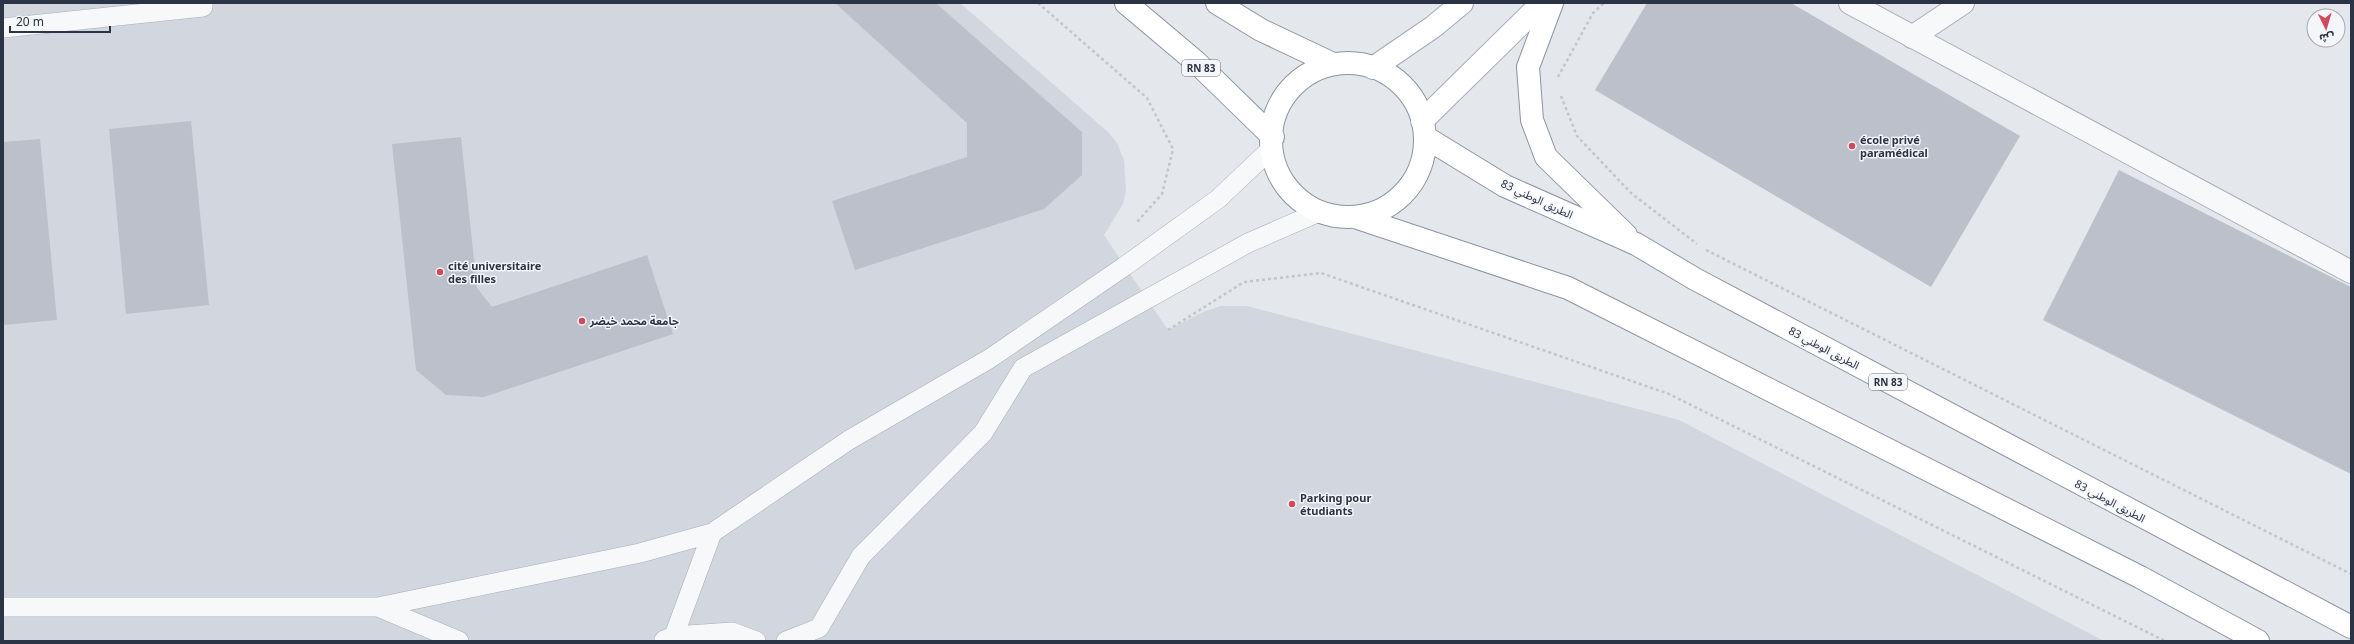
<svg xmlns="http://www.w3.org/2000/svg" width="2354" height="644" font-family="'Noto Sans','Noto Sans Arabic',sans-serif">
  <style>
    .built { fill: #d2d6de }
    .building { fill: #bbc0ca }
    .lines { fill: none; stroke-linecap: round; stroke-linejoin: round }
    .service-casing { stroke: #a9aeb7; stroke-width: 20 }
    .minor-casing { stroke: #a9aeb7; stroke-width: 24 }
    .primary-casing { stroke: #a3abb8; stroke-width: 24 }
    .trunk-casing { stroke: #8b94a3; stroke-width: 24 }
    .path { stroke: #c2c5cb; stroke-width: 2.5; stroke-dasharray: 3 3; stroke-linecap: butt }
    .service { stroke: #f7f8fa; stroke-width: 19 }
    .minor { stroke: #f7f8fa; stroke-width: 22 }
    .primary { stroke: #fff; stroke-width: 22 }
    .trunk { stroke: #fff; stroke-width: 22 }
    .poi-dot { fill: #d1495b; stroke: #f4f6f9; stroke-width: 1.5 }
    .labels { text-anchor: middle; stroke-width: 3; stroke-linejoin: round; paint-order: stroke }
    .shield { fill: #f4f6f9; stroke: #676e7b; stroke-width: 1 }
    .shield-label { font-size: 10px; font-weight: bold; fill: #2b3445 }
    .poi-label { font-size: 11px; font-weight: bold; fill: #2b3445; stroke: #f4f6f9; text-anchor: start }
    .street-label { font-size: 11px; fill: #2b3445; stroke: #f4f6f9 }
  </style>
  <rect width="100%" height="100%" fill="#e4e7ec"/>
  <path class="built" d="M3 3H960L1108 132 1117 143 1124 160 1126 191 1123 204 1104 235 1168 330 1203 312 1220 306H1247L1679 420 2104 641H3Z"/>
  <path class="building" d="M835 3H936L1082 132V175L1044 209 855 270 832 201 967 157V123Z
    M1647 3H1791L2020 136 1931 287 1595 90Z
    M191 121 209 305 126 314 109 129Z
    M461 137 477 288 492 307 647 255 673 334 484 397 446 395 416 370 392 144Z
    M40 139 57 320 3 325V142Z
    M2119 170 2351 287V474L2043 320Z"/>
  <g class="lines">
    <defs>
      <path id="service" d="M3 28 203 7V3
        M3 607H378L640 553 712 533 849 440 989 359 1125 266 1218 199 1271 149
        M378 607 459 641
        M664 640 674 636 732 632 756 641
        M672 641 712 533
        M786 641 819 628 861 556 983 433 1023 368 1248 243 1319 212"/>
      <path id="minor" d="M1850 3 2351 272
        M1912 37 1963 3"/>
      <path id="primary" d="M1373 68 1433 27 1462 3
        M1422 121 1542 3"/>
      <path id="trunk" d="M1126 3 1196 62 1273 137
        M1217 3 1261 30 1333 64
        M1552 3 1528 67 1532 120 1546 157 1626 235
        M1271 140a77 77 0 1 1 154 0a77 77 0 1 1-154 0Z
        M1425 137 1505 186 1636 244 1695 279 2351 627
        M1358 218 1568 288 2140 577 2258 641"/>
    </defs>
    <use href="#service" class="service-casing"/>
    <use href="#minor" class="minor-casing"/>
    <use href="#primary" class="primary-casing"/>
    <use href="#trunk" class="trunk-casing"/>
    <path class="path" d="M1038 3 1147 98 1173 149 1162 194 1137 222
      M1558 77 1593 13 1604 3
      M1561 96 1577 136 1631 193 1697 244
      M1706 250 2351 574
      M1168 330 1244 282 1321 273 1669 394 2165 641"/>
    <use href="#service" class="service"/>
    <use href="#minor" class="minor"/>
    <use href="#primary" class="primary"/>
    <use href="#trunk" class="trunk"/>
  </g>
  <g class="poi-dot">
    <circle cx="1852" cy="146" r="4"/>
    <circle cx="440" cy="272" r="4"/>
    <circle cx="582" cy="321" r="4"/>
    <circle cx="1292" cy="504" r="4"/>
  </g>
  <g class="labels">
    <g class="shield">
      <rect x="1182" y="60" width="38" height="16" rx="3"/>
      <rect x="1869" y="374" width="38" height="16" rx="3"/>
    </g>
    <g class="shield-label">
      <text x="1201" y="72">RN 83</text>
      <text x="1888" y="386">RN 83</text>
    </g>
    <g class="poi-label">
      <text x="1860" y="144">école privé<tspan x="1860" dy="13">paramédical</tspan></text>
      <text x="448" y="270">cité universitaire<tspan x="448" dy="13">des filles</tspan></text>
      <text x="590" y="325">جامعة محمد خيضر</text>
      <text x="1300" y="502">Parking pour<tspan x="1300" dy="13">étudiants</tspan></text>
    </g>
    <g class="street-label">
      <text transform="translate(1537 199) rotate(25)" y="4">الطريق الوطني 83</text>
      <text transform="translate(1824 348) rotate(28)" y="4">الطريق الوطني 83</text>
      <text transform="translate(2110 501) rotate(28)" y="4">الطريق الوطني 83</text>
    </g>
  </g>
  <rect width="2354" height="644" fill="none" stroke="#2b3445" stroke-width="8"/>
  <g transform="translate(2326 28) rotate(175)"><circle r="19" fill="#f4f6f9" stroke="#a4a8b1"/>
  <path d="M0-3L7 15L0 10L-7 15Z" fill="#d1495b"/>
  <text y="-6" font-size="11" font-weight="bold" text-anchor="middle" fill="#2b3445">ش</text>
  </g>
  <path d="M10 26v6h100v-6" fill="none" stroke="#2b3445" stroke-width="2"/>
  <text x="16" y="26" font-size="12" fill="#2b3445" stroke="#f4f6f9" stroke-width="3" paint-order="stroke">20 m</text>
</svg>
